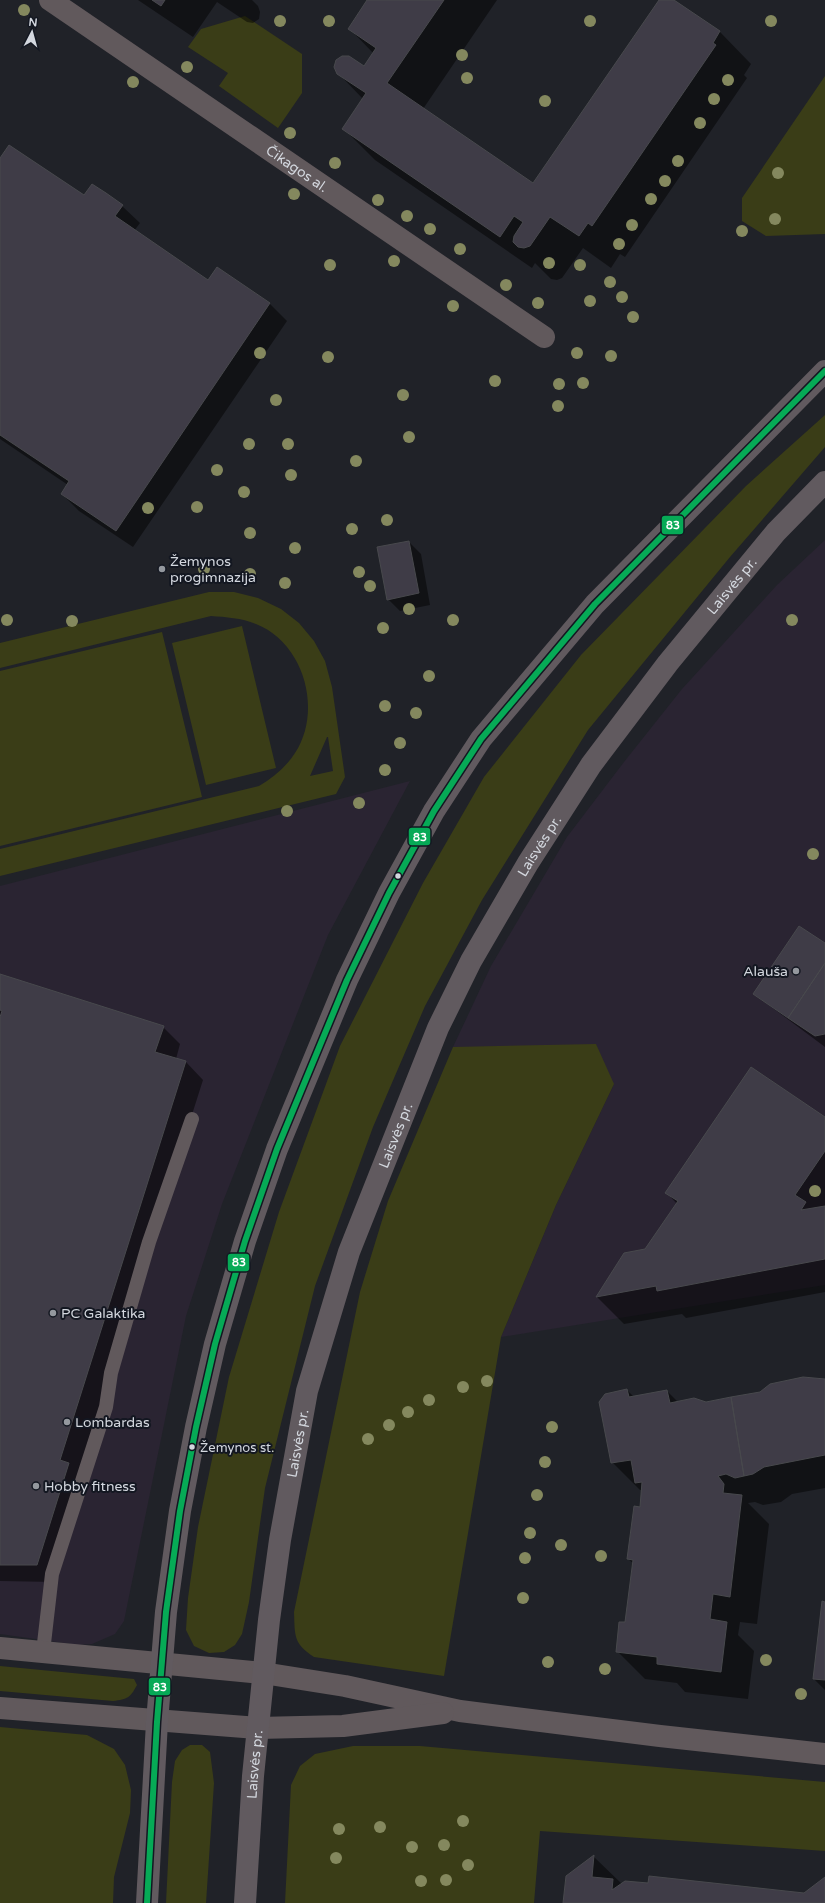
<svg xmlns="http://www.w3.org/2000/svg" width="825" height="1903" font-family="'Varela Round',sans-serif">
  <style>
    .commercial { fill: #2a2432 }
    .green { fill: #3a3d17; fill-rule: evenodd }
    .shadow { fill: #0007 }
    .building { fill: #3f3c47; stroke: #48494d }
    .lines { fill: none; stroke-linecap: round; stroke-linejoin: round }
    .lane { stroke: #61595c; stroke-width: 14 }
    .street { stroke: #61595c; stroke-width: 22 }
    .primary { stroke: #615a5f; stroke-width: 22 }
    .bus-1-casing { stroke: #131721; stroke-width: 9 }
    .bus-1 { stroke: #06aa56; stroke-width: 6 }
    .tree { fill: #84885e }
    .poi-dot { fill: #94989e; stroke: #131721; stroke-width: 1.5 }
    .bus-dot { fill: #d3d7de; stroke: #131721; stroke-width: 1.5 }
    .labels { text-anchor: middle; stroke-width: 4; stroke-linejoin: round; paint-order: stroke }
    .bus-label { font-size: 13px; fill: #d3d7de; stroke: #131721; text-anchor: start }
    .street-label { font-size: 14px; fill: #d3d7de; stroke: #131721 }
    .poi-label { font-size: 14px; fill: #d3d7de; stroke: #131721; text-anchor: start }
    .line-badge { stroke: #131721; stroke-width: 1.5 }
    .badge-label { font-size: 11px; text-anchor: middle; font-weight: bold; fill: #fff }
  </style>
  <rect width="100%" height="100%" fill="#202228"/>
  <path class="commercial" d="M825 540V1285L501 1337 556 1205 614 1084 453 1047 491 966 567 837 624 762 682 689 777 585Z
    M410 781 328 935 222 1204 186 1316 124 1621 115 1634 92 1644 78 1645 0 1634V886Z"/>
  <path class="green" d="M245 16 302 54V93L278 128 219 86 228 73 188 47 201 29Z
    M825 76V234L766 236 742 221V198Z
    M825 415V447L730 557 588 730 482 900 425 1006 373 1127 315 1286 265 1488 249 1602 242 1634 235 1645 224 1652 209 1653 194 1646 186 1630 188 1598 198 1527 229 1377 279 1212 340 1046 423 883 484 777 581 655 746 486Z
    M209 592H234L258 598 281 609 299 623 314 641 325 661 332 687 345 777 336 794 0 876V849L259 786C273 778 286 767 295 753 323 710 304 643 256 624 241 618 226 617 211 616L0 668V643ZM328 737 333 771 310 776 327 737Z
    M242 626 276 768 206 785 172 643Z
    M162 632 202 797 0 846V671Z
    M596 1044 614 1084 556 1205 501 1337 444 1676 314 1657C293 1643 295 1636 294 1612L360 1292 388 1201 453 1047Z
    M0 1666 134 1679 137 1685C130 1698 128 1699 113 1701L0 1691Z
    M0 1727 87 1735 114 1749 125 1765 131 1790 130 1813 114 1877 113 1903H0Z
    M190 1745H202L210 1752 214 1783 206 1903H166L172 1782 175 1761 182 1750Z
    M353 1746H420L825 1782V1851L540 1831 534 1903H285L291 1785 300 1766 315 1754Z"/>
  <path class="shadow" d="M138 0H252L258 6 260 12 259 19 253 23 247 22 217 2 193 37Z
    M369 0H497L423 109 533 184 660 0H673L720 32 751 64 744 75 747 78 625 257 620 254 611 268 583 248 562 278 557 280 551 279 535 263 532 268 375 160 343 128 363 99 338 73 364 67 373 53 349 28Z
    M0 160 84 197 122 206 140 223 134 231 209 281 217 268 270 304 287 321 133 547 79 511 62 494 68 485 0 439Z
    M409 542 421 554 430 605 400 611 388 599Z
    M825 944V1047L754 994Z
    M0 975 163 1027 180 1044 176 1059 186 1062 203 1080 78 1473 54 1582 0 1581Z
    M825 1118V1292L686 1318 682 1314 624 1324 597 1297 625 1254 646 1250 677 1204 667 1193Z
    M825 1380V1488L792 1494 781 1502 763 1505 755 1502 748 1503 769 1524 757 1624 740 1622 738 1635 754 1651 748 1699 685 1692 677 1683 645 1679 617 1651 626 1623 634 1564 628 1559 640 1508 643 1490H640L612 1462 627 1390 634 1397 667 1391 678 1402 705 1403Z
    M825 1603V1690L814 1679Z
    M594 1857 622 1884 804 1894 825 1878V1903H564L567 1876Z"/>
  <path class="building" d="M152 0H165L161 6Z
    M367 0H444L387 83 533 183 659 0H674L720 31 713 43 716 45 592 226 588 223 579 236 550 217 530 246 524 248 518 247 513 242 514 236 523 222 514 216 500 237 342 129 366 93 337 74 334 67 336 60 342 56H349L364 66 376 48 348 29Z
    M9 145 84 195 92 184 106 193 123 205 115 216 208 280 217 267 270 303 116 531 61 494 69 481 0 435V158Z
    M409 541 419 593 387 600 377 547Z
    M799 926 825 943V963L788 1018 753 994Z
    M825 963V1034L815 1036 788 1018Z
    M0 974 164 1026 155 1052 186 1061 60 1460 69 1463 37 1565H0V1017L2 1011 0 1010Z
    M751 1067 825 1117V1151L795 1195 806 1202 801 1210 825 1206V1259L657 1291 656 1286 596 1297 624 1253 645 1249 678 1201 665 1193Z
    M803 1377 825 1379V1455L764 1467 753 1474 744 1476 731 1397 760 1392 770 1384Z
    M627 1389 629 1397 667 1390 670 1403 694 1398 706 1402 731 1397 744 1476 735 1478 726 1474 718 1476 724 1484 723 1493 742 1495 730 1597 713 1594 710 1619 727 1622 721 1672 657 1664V1657L616 1652 619 1622H625L633 1560 627 1559 634 1506 640 1507 642 1482 635 1483 631 1460 611 1463 599 1402 605 1394Z
    M822 1601 825 1602V1680L813 1679Z
    M594 1855 592 1877 613 1879 612 1890 625 1881 648 1883 649 1876 804 1893 825 1877V1903H563L566 1876Z"/>
  <g class="lines">
    <path class="lane" d="M43 1652 52 1574 106 1407 111 1373 149 1242 192 1119"/>
    <g class="street">
      <path id="s1" d="M50 0 544 337"/>
      <path d="M0 1648 263 1673 345 1686 460 1711 660 1736 825 1754"/>
      <path d="M0 1708 258 1728 343 1726 443 1713"/>
    </g>
    <g class="primary">
      <path d="M147 1903 157 1722 166 1612 180 1511 196 1427 215 1344 245 1241 277 1149 347 980 389 893 434 811 481 739 595 604 825 371"/>
      <path id="s2" d="M245 1903 253 1776 269 1620 280 1540 307 1391 349 1252 438 1028 471 961 528 863 591 765 668 663 776 532 825 482"/>
    </g>
    <defs>
      <path id="bus-1" d="M147 1903 157 1722 166 1612 180 1511 196 1427 215 1344 245 1241 277 1149 347 980 389 893 434 811 481 739 595 604 825 371"/>
    </defs>
    <use href="#bus-1" class="bus-1-casing"/>
    <use href="#bus-1" class="bus-1"/>
  </g>
  <g class="tree">
    <circle cx="24" cy="10" r="6"/>
    <circle cx="280" cy="21" r="6"/>
    <circle cx="329" cy="21" r="6"/>
    <circle cx="590" cy="21" r="6"/>
    <circle cx="771" cy="21" r="6"/>
    <circle cx="462" cy="55" r="6"/>
    <circle cx="187" cy="67" r="6"/>
    <circle cx="467" cy="78" r="6"/>
    <circle cx="728" cy="80" r="6"/>
    <circle cx="133" cy="82" r="6"/>
    <circle cx="714" cy="99" r="6"/>
    <circle cx="545" cy="101" r="6"/>
    <circle cx="700" cy="123" r="6"/>
    <circle cx="290" cy="133" r="6"/>
    <circle cx="678" cy="161" r="6"/>
    <circle cx="335" cy="163" r="6"/>
    <circle cx="778" cy="173" r="6"/>
    <circle cx="665" cy="181" r="6"/>
    <circle cx="294" cy="194" r="6"/>
    <circle cx="651" cy="199" r="6"/>
    <circle cx="378" cy="200" r="6"/>
    <circle cx="407" cy="216" r="6"/>
    <circle cx="775" cy="219" r="6"/>
    <circle cx="632" cy="225" r="6"/>
    <circle cx="430" cy="229" r="6"/>
    <circle cx="742" cy="231" r="6"/>
    <circle cx="619" cy="244" r="6"/>
    <circle cx="460" cy="249" r="6"/>
    <circle cx="394" cy="261" r="6"/>
    <circle cx="549" cy="263" r="6"/>
    <circle cx="330" cy="265" r="6"/>
    <circle cx="580" cy="265" r="6"/>
    <circle cx="610" cy="282" r="6"/>
    <circle cx="506" cy="285" r="6"/>
    <circle cx="622" cy="297" r="6"/>
    <circle cx="590" cy="301" r="6"/>
    <circle cx="538" cy="303" r="6"/>
    <circle cx="453" cy="306" r="6"/>
    <circle cx="633" cy="317" r="6"/>
    <circle cx="260" cy="353" r="6"/>
    <circle cx="577" cy="353" r="6"/>
    <circle cx="611" cy="356" r="6"/>
    <circle cx="328" cy="357" r="6"/>
    <circle cx="495" cy="381" r="6"/>
    <circle cx="583" cy="383" r="6"/>
    <circle cx="559" cy="384" r="6"/>
    <circle cx="403" cy="395" r="6"/>
    <circle cx="276" cy="400" r="6"/>
    <circle cx="558" cy="406" r="6"/>
    <circle cx="409" cy="437" r="6"/>
    <circle cx="249" cy="444" r="6"/>
    <circle cx="288" cy="444" r="6"/>
    <circle cx="356" cy="461" r="6"/>
    <circle cx="217" cy="470" r="6"/>
    <circle cx="291" cy="475" r="6"/>
    <circle cx="244" cy="492" r="6"/>
    <circle cx="197" cy="507" r="6"/>
    <circle cx="148" cy="508" r="6"/>
    <circle cx="387" cy="520" r="6"/>
    <circle cx="352" cy="529" r="6"/>
    <circle cx="250" cy="533" r="6"/>
    <circle cx="295" cy="548" r="6"/>
    <circle cx="204" cy="569" r="6"/>
    <circle cx="359" cy="572" r="6"/>
    <circle cx="250" cy="574" r="6"/>
    <circle cx="285" cy="583" r="6"/>
    <circle cx="370" cy="586" r="6"/>
    <circle cx="409" cy="609" r="6"/>
    <circle cx="7" cy="620" r="6"/>
    <circle cx="453" cy="620" r="6"/>
    <circle cx="792" cy="620" r="6"/>
    <circle cx="72" cy="621" r="6"/>
    <circle cx="383" cy="628" r="6"/>
    <circle cx="429" cy="676" r="6"/>
    <circle cx="385" cy="706" r="6"/>
    <circle cx="416" cy="713" r="6"/>
    <circle cx="400" cy="743" r="6"/>
    <circle cx="385" cy="770" r="6"/>
    <circle cx="359" cy="803" r="6"/>
    <circle cx="287" cy="811" r="6"/>
    <circle cx="813" cy="854" r="6"/>
    <circle cx="815" cy="1191" r="6"/>
    <circle cx="487" cy="1381" r="6"/>
    <circle cx="463" cy="1387" r="6"/>
    <circle cx="429" cy="1400" r="6"/>
    <circle cx="408" cy="1412" r="6"/>
    <circle cx="389" cy="1425" r="6"/>
    <circle cx="552" cy="1427" r="6"/>
    <circle cx="368" cy="1439" r="6"/>
    <circle cx="545" cy="1462" r="6"/>
    <circle cx="537" cy="1495" r="6"/>
    <circle cx="530" cy="1533" r="6"/>
    <circle cx="561" cy="1545" r="6"/>
    <circle cx="601" cy="1556" r="6"/>
    <circle cx="525" cy="1558" r="6"/>
    <circle cx="523" cy="1598" r="6"/>
    <circle cx="766" cy="1660" r="6"/>
    <circle cx="548" cy="1662" r="6"/>
    <circle cx="605" cy="1669" r="6"/>
    <circle cx="801" cy="1694" r="6"/>
    <circle cx="463" cy="1821" r="6"/>
    <circle cx="380" cy="1827" r="6"/>
    <circle cx="339" cy="1829" r="6"/>
    <circle cx="444" cy="1845" r="6"/>
    <circle cx="412" cy="1847" r="6"/>
    <circle cx="336" cy="1858" r="6"/>
    <circle cx="468" cy="1865" r="6"/>
    <circle cx="446" cy="1880" r="6"/>
    <circle cx="421" cy="1881" r="6"/>
  </g>
  <g class="poi-dot">
    <circle cx="162" cy="569" r="4"/>
    <circle cx="796" cy="971" r="4"/>
    <circle cx="53" cy="1313" r="4"/>
    <circle cx="67" cy="1422" r="4"/>
    <circle cx="36" cy="1486" r="4"/>
  </g>
  <g class="bus-dot">
    <circle cx="398" cy="876" r="3.5"/>
    <circle cx="192" cy="1447" r="3.5"/>
  </g>
  <g class="labels">
    <g class="bus-label">
      <text x="200" y="1452">Žemynos st.</text>
    </g>
    <g class="street-label">
      <text dy="5" stroke="none"><textPath href="#s1" startOffset="299">Čikagos al.</textPath></text>
      <text dy="5" stroke="none"><textPath href="#s2" startOffset="1435">Laisvės pr.</textPath></text>
      <text dy="5" stroke="none"><textPath href="#s2" startOffset="1111">Laisvės pr.</textPath></text>
      <text dy="5" stroke="none"><textPath href="#s2" startOffset="787">Laisvės pr.</textPath></text>
      <text dy="5" stroke="none"><textPath href="#s2" startOffset="463">Laisvės pr.</textPath></text>
      <text dy="5" stroke="none"><textPath href="#s2" startOffset="139">Laisvės pr.</textPath></text>
    </g>
    <g class="poi-label">
      <text x="170" y="566">Žemynos<tspan x="170" dy="16">progimnazija</tspan></text>
      <text x="788" y="976" text-anchor="end">Alauša</text>
      <text x="61" y="1318">PC Galaktika</text>
      <text x="75" y="1427">Lombardas</text>
      <text x="44" y="1491">Hobby fitness</text>
    </g>
  </g>
  <g class="line-badge">
    <rect x="661" y="515" width="23" height="20" rx="4" fill="#06aa56"/>
    <rect x="408" y="827" width="23" height="19" rx="4" fill="#06aa56"/>
    <rect x="227" y="1253" width="23" height="19" rx="4" fill="#06aa56"/>
    <rect x="148" y="1677" width="23" height="19" rx="4" fill="#06aa56"/>
  </g>
  <g class="badge-label">
    <text x="673" y="529">83</text>
    <text x="420" y="841">83</text>
    <text x="239" y="1266">83</text>
    <text x="160" y="1691">83</text>
  </g>
  <g transform="translate(32 32) rotate(6)" stroke="#131721" stroke-width="3" paint-order="stroke">
  <path d="M0-3L7 15L0 10L-7 15Z" fill="#d3d7de"/>
  <text y="-6" font-size="11" font-weight="bold" text-anchor="middle" fill="#d3d7de">N</text>
  </g>
</svg>
